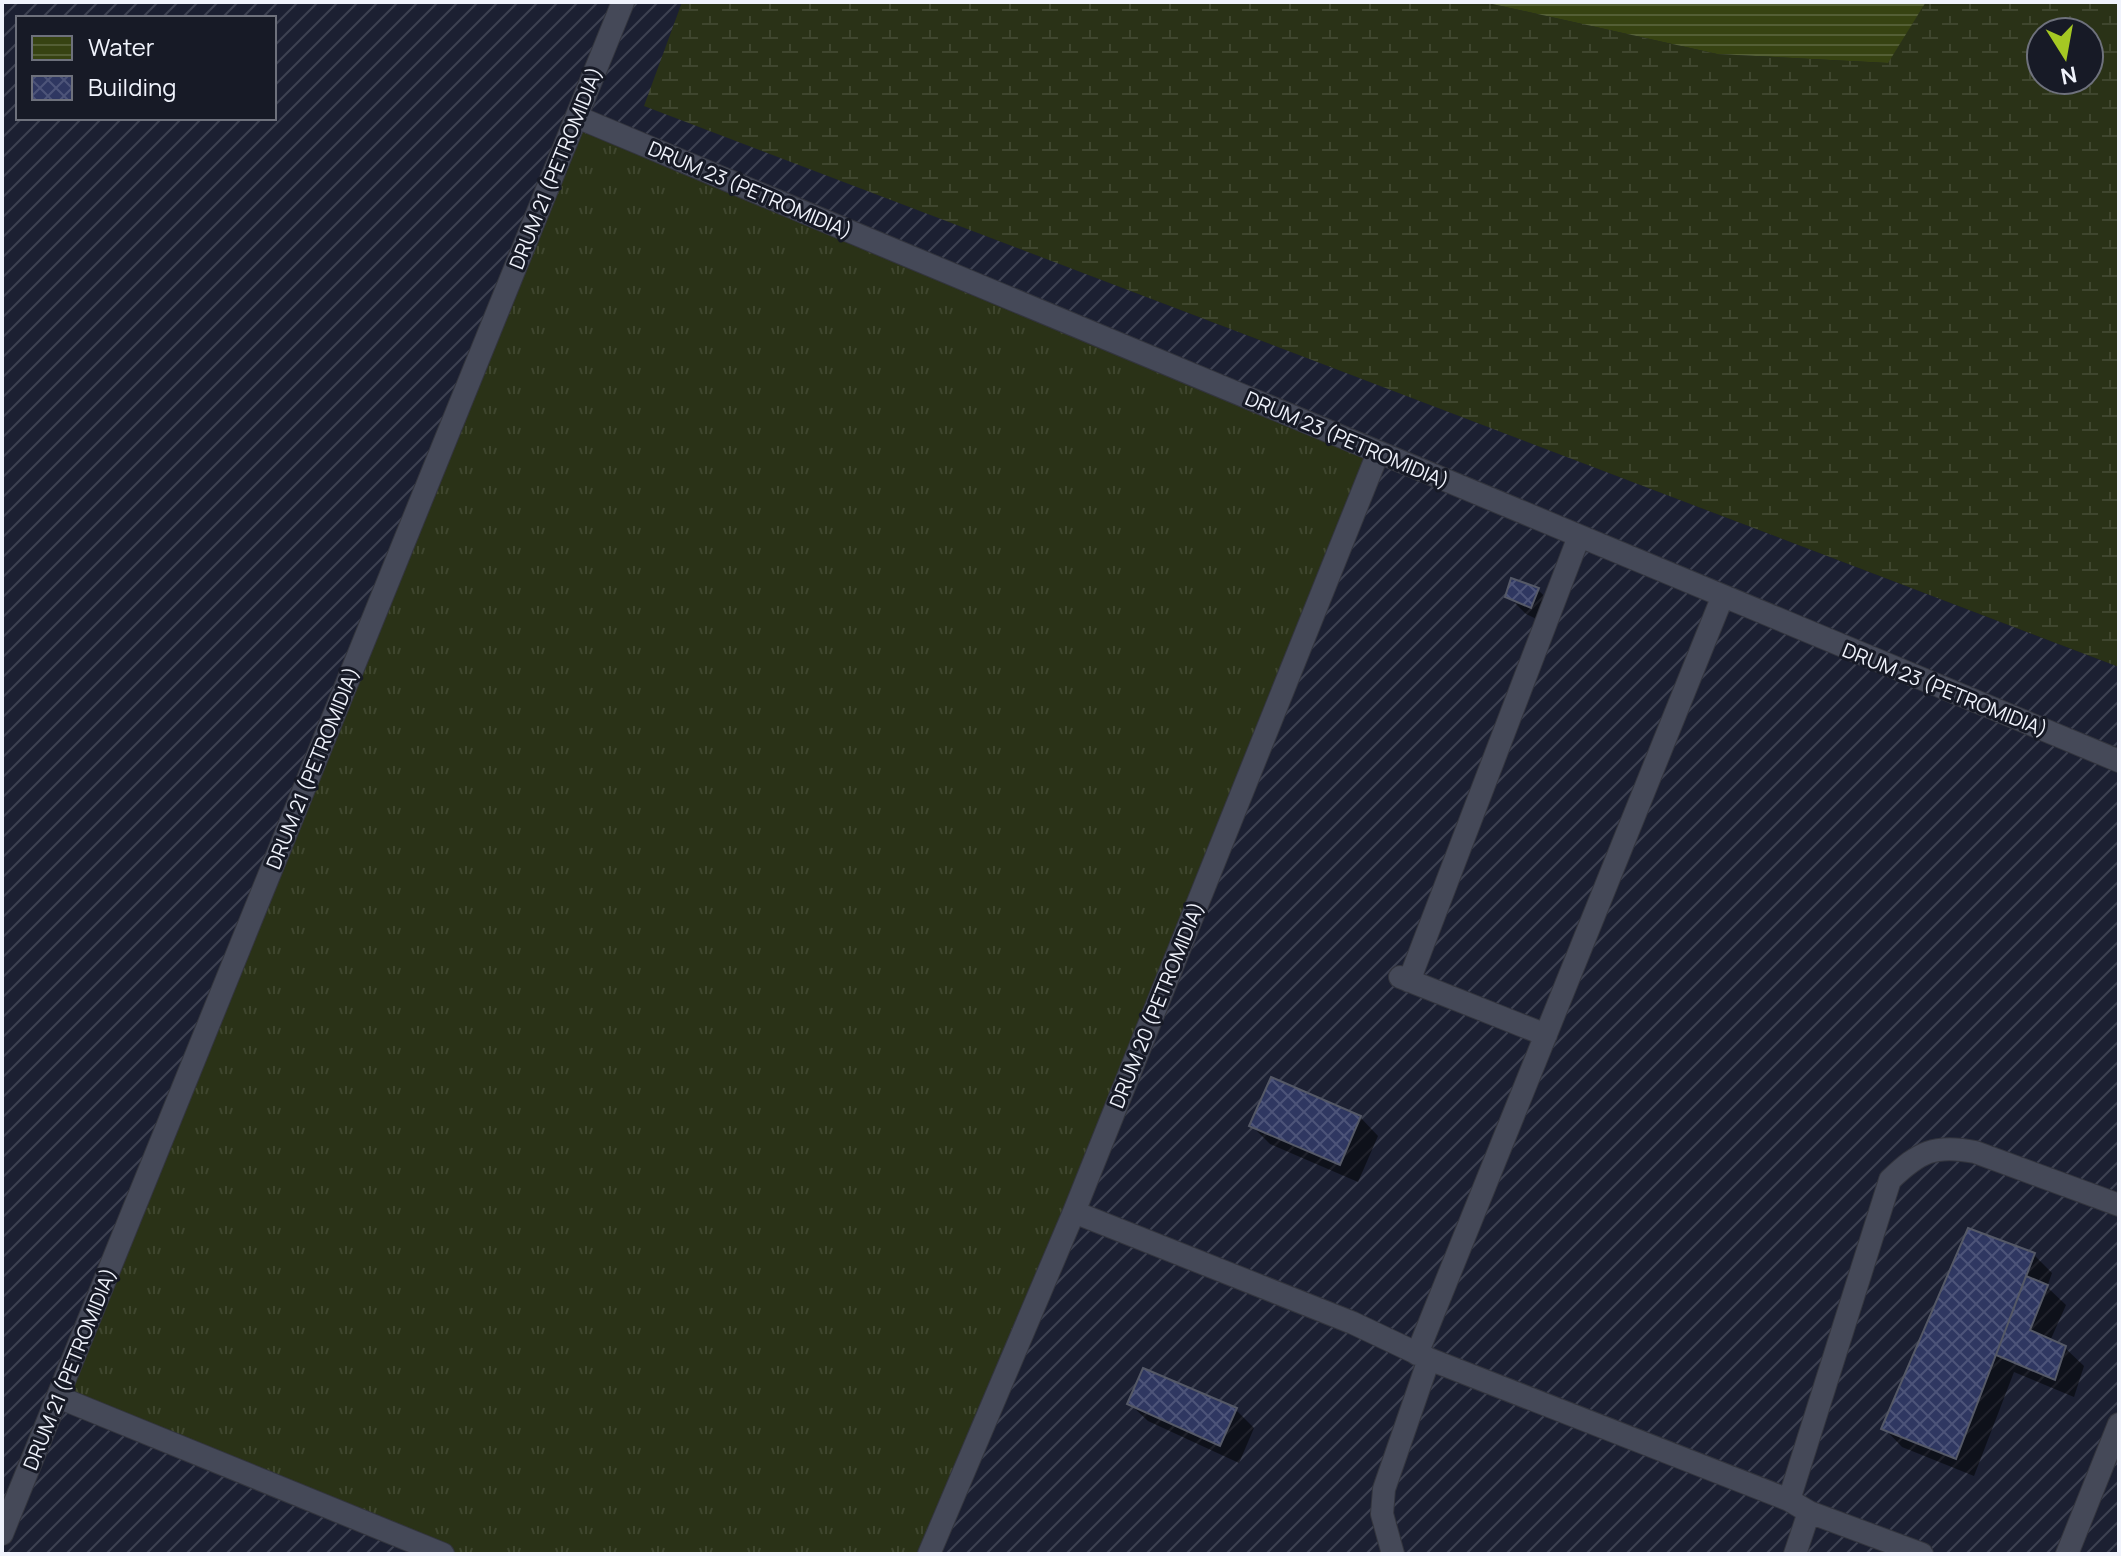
<svg xmlns="http://www.w3.org/2000/svg" width="2121" height="1556" font-family="Manrope,sans-serif">
  <style>
    .industrial { fill: url(#industrial-furrows); fill-rule: evenodd }
    .grass { fill: url(#grass-tufts) }
    .wetland { fill: url(#wetland-marsh); fill-rule: evenodd }
    .water { fill: url(#water-rules) }
    .shadow { fill: #0007 }
    .building { fill: url(#building-cross-hatch); stroke: #555967; stroke-width: 2 }
    .lines { fill: none; stroke-linecap: round; stroke-linejoin: round }
    .service-casing { stroke: #33353e; stroke-width: 24 }
    .service { stroke: #454958; stroke-width: 22 }
    .labels { text-anchor: middle; stroke-width: 6; stroke-linejoin: round; paint-order: stroke }
    .street-label { font-size: 20px; fill: #f0f3fc; stroke: #171a26 }
  </style>
  <defs>
    <pattern id="industrial-furrows" width="10" height="10" patternUnits="userSpaceOnUse" patternTransform="scale(2)"><rect width="10" height="10" fill="#1c2032"/><path d="M-1 1l2-2M0 10L10 0M9 11l2-2" fill="none" stroke="#3d4151"/></pattern>
    <pattern id="grass-tufts" width="24" height="20" patternUnits="userSpaceOnUse" patternTransform="scale(2)"><rect width="24" height="20" fill="#2a3217"/><path d="M3 7l-1-3M5 7V3M7 7l1-3M15 17l-1-3M17 17v-4M19 17l1-3" fill="none" stroke="#3f462e"/></pattern>
    <pattern id="wetland-marsh" width="20" height="14" patternUnits="userSpaceOnUse" patternTransform="scale(2)"><rect width="20" height="14" fill="#2a3217"/><path d="M1 5h8M5 5V1M11 12h8M15 12V8" fill="none" stroke="#3f462e"/></pattern>
    <pattern id="water-rules" width="6" height="5" patternUnits="userSpaceOnUse" patternTransform="scale(2)"><rect width="6" height="5" fill="#374312"/><path d="M0 2.5h6" fill="none" stroke="#545f35"/></pattern>
    <pattern id="building-cross-hatch" width="8" height="8" patternUnits="userSpaceOnUse" patternTransform="scale(2)"><rect width="8" height="8" fill="#2f3761"/><path d="M0 0l8 8M0 8l8-8" fill="none" stroke="#4d5479"/></pattern>
  </defs>
  <rect width="100%" height="100%" fill="#171a26"/>
  <path class="industrial" d="M2 2H682L645 106 2119 667V1554H2ZM18 18H274V118H18Z"/>
  <path class="grass" d="M577 117 1378 453 926 1554H441L58 1397Z"/>
  <path class="wetland" d="M682 2H1483L1717 54 1887 63 1926 2H2119V667L644 106ZM2041 32H2089V80H2041Z"/>
  <path class="water" d="M1483 2H1926L1888 63 1717 54Z"/>
  <path class="shadow" d="M1513 581 1538 590 1557 608 1549 625 1526 614 1508 596Z
    M1360 1117 1378 1136 1358 1182 1270 1144 1251 1125Z
    M2034 1255 2052 1273 2047 1287 2066 1305 2050 1341 2065 1348 2084 1366 2074 1397 2014 1372 1974 1476 1902 1447 1884 1428Z
    M1129 1403 1236 1410 1254 1428 1239 1463 1148 1421Z"/>
  <path class="building" d="M1511 578 1539 588 1531 608 1505 597Z
    M1271 1077 1361 1116 1340 1165 1249 1126Z
    M1968 1228 2035 1253 1956 1459 1881 1429Z
    M2026 1276 2048 1285 2030 1330 2066 1346 2055 1380 1996 1355Z
    M1143 1368 1237 1408 1220 1446 1127 1404Z"/>
  <g class="lines">
    <defs>
      <path id="service" d="M577 117C1091 332 1604 550 2119 761
        M1400 977 1546 1035
        M1409 981 1578 539
        M1074 1212 1353 1323 1429 1359 1789 1500 1809 1512 1922 1554
        M1417 1354 1722 598
        M58 1397 443 1554
        M1789 1500 1890 1180C1919 1152 1934 1144 1975 1152L2119 1205
        M2 1534 623 2
        M929 1554 1074 1212 1378 453
        M1393 1554 1382 1514 1384 1489 1429 1359
        M1795 1554 1809 1512
        M2067 1554 2119 1424"/>
    </defs>
    <use href="#service" class="service-casing"/>
    <use href="#service" class="service"/>
  </g>
  <g class="labels">
    <g class="street-label">
      <text transform="translate(556 168) rotate(-68)" y="7">DRUM 21 (PETROMIDIA)</text>
      <text transform="translate(750 190) rotate(23)" y="7">DRUM 23 (PETROMIDIA)</text>
      <text transform="translate(1347 440) rotate(23)" y="7">DRUM 23 (PETROMIDIA)</text>
      <text transform="translate(1945 690) rotate(22)" y="7">DRUM 23 (PETROMIDIA)</text>
      <text transform="translate(313 768) rotate(-68)" y="7">DRUM 21 (PETROMIDIA)</text>
      <text transform="translate(1157 1005) rotate(-68)" y="7">DRUM 20 (PETROMIDIA)</text>
      <text transform="translate(70 1369) rotate(-68)" y="7">DRUM 21 (PETROMIDIA)</text>
    </g>
  </g>
  <rect width="2121" height="1556" fill="none" stroke="#f0f3fc" stroke-width="8"/>
  <rect x="16" y="16" width="260" height="104" fill="#171a26" stroke="#6e717c" stroke-width="2"/>
  <rect x="32" y="36" width="40" height="24" fill="url(#water-rules)" stroke="#6e717c" stroke-width="2"/>
  <text x="88" y="56" font-size="24" fill="#f0f3fc">Water</text>
  <rect x="32" y="76" width="40" height="24" fill="url(#building-cross-hatch)" stroke="#6e717c" stroke-width="2"/>
  <text x="88" y="96" font-size="24" fill="#f0f3fc">Building</text>
  <g transform="translate(2065 56) rotate(169)"><circle r="38" fill="#171a26" stroke="#6e717c" stroke-width="2"/>
  <path d="M0-6L14 30L0 20L-14 30Z" fill="#a5c823"/>
  <text y="-12" font-size="22" font-weight="bold" text-anchor="middle" fill="#f0f3fc">N</text>
  </g>
</svg>
